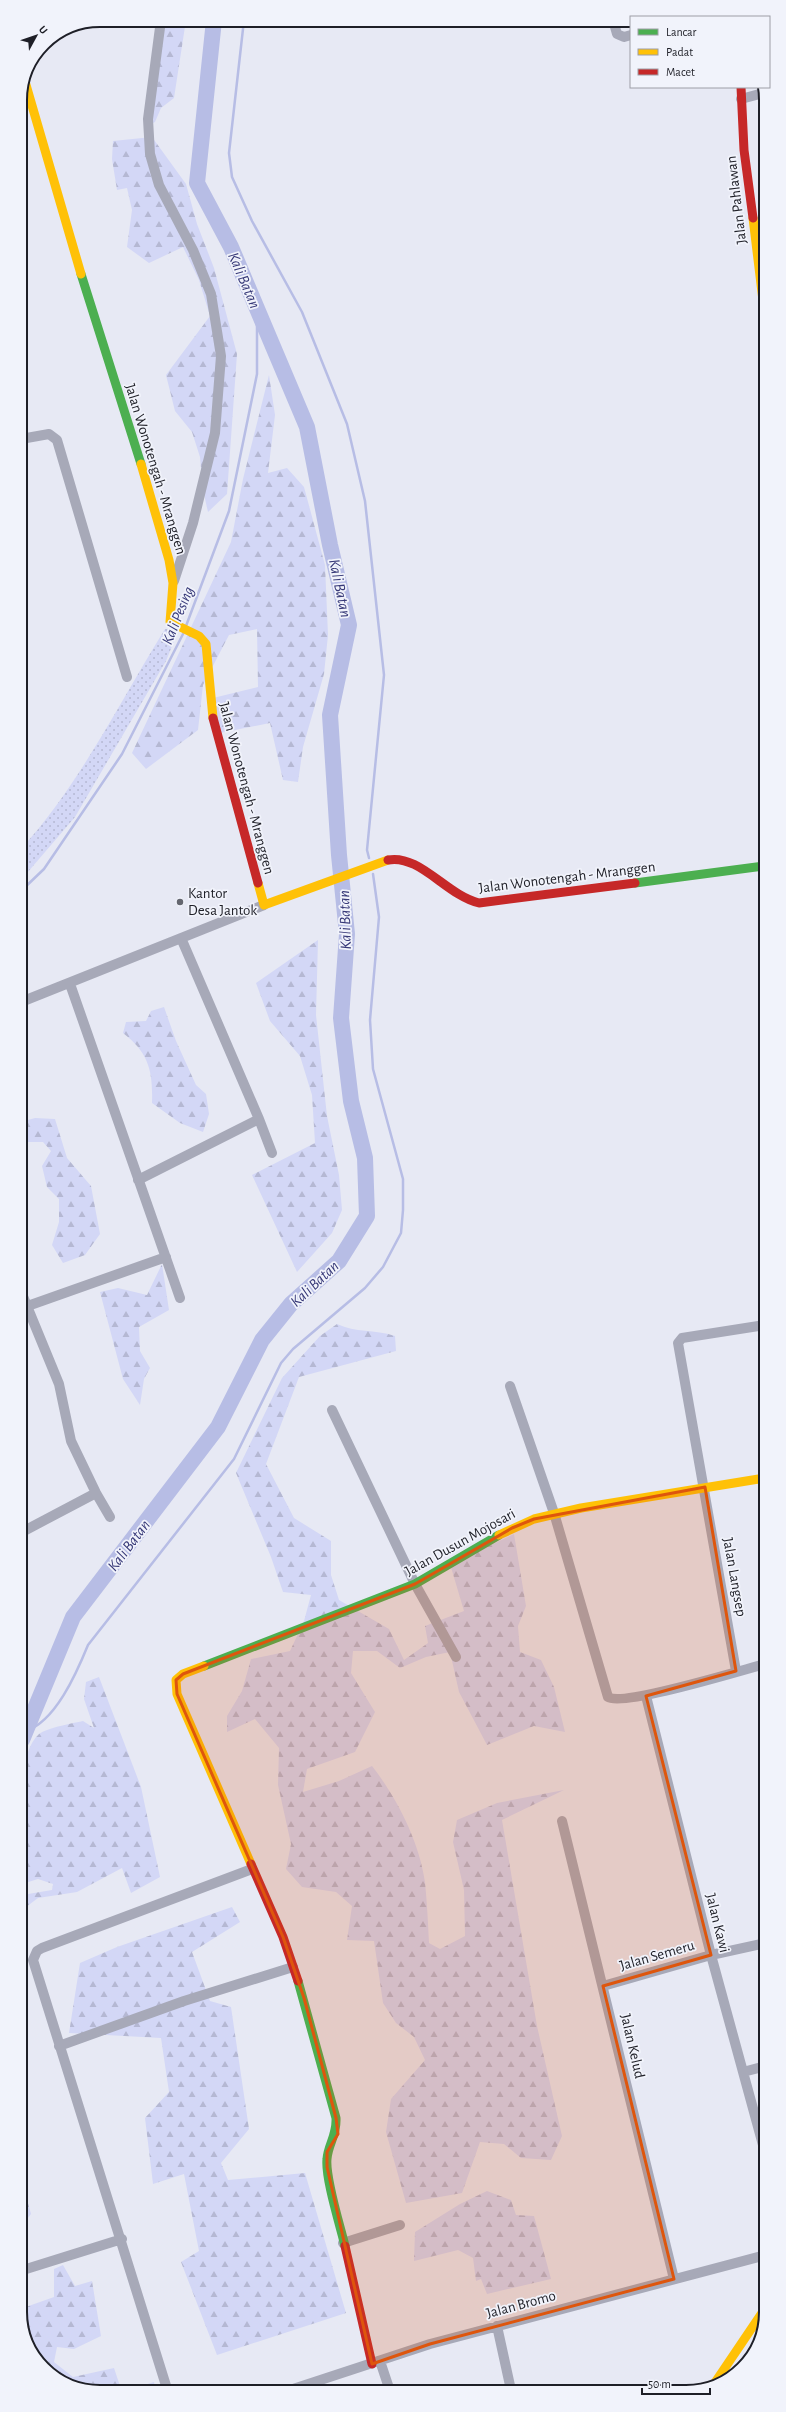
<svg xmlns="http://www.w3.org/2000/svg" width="786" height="2412" font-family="'Alegreya Sans',sans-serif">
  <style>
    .grass { fill: url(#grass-dots) }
    .forest { fill: url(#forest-firs) }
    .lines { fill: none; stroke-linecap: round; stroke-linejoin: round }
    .stream { stroke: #b7bde5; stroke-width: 2.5 }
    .river { stroke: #b7bde5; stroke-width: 16 }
    .street { stroke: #a7a9b8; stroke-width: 10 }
    .fast { stroke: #4caf50; stroke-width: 9 }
    .slow { stroke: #ffc107; stroke-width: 9 }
    .jam { stroke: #c62828; stroke-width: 9 }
    .marked { fill: #de560d; fill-opacity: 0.2; stroke: #de560d; stroke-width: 3; stroke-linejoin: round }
    .poi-dot { fill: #64666f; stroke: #f1f3fb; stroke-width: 1.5 }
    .labels { text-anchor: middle; stroke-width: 3.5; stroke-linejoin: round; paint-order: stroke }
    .street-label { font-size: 15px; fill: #1e1f27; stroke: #f1f3fb }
    .poi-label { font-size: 15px; fill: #1e1f27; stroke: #f1f3fb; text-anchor: start }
    .water-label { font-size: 16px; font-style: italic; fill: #373978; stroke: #f1f3fb }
    .rim { fill: none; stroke: #1e1f27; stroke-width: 2 }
  </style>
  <defs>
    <pattern id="grass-dots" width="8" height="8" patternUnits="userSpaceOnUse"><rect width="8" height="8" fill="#d3d7f6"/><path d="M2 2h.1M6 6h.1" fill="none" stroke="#b5b8d3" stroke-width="1.8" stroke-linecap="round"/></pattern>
    <pattern id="forest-firs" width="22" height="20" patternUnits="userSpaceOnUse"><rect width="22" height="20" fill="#d3d7f6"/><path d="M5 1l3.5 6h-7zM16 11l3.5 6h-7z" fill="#b5b8d3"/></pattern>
  </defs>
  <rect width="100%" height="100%" fill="#e7e9f4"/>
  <path class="grass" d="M165 629H173L174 641 166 661 75 817 21 880V849C80 784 119 703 165 629Z"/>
  <path class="forest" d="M160 20H186L174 98 161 108 155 122 147 126Z
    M152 137 186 184 197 224 214 268 237 354 227 494 208 512 203 490 200 457 192 432 175 411 166 375 210 316 199 280 183 247 149 263 127 247 132 210 127 188 117 190 112 159 113 141Z
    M269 375 275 415 268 473 287 468 304 487 325 565 328 635 324 674 303 747 298 782 283 780 270 723 220 733 213 698 258 687 257 629 229 635 203 685 198 730 146 769 132 753 231 542 243 479Z
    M318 940 316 1015 327 1116 339 1175 342 1210 332 1233 297 1272 252 1175 315 1143 312 1095 300 1056 270 1021 256 983Z
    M164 1007 176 1041 196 1085 206 1094 209 1114 203 1132 180 1123 152 1103C153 1071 149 1053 123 1033L126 1022 146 1021 151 1011Z
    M35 1118 55 1119 67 1158 91 1186 100 1234 85 1255 63 1263 52 1245 59 1222V1199L47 1187 42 1166 51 1151 43 1142H21V1122Z
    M162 1264 169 1310 139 1327 140 1351 150 1368 144 1379 140 1405 123 1379 100 1292 118 1288 147 1295Z
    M337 1324C356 1333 374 1329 395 1336L396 1351 299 1377 266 1464 294 1518 331 1541V1575L339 1600 389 1629 404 1660 428 1643 425 1626 464 1611 450 1564 514 1534 526 1606 518 1626 520 1652 541 1660 554 1687 565 1732 534 1726 487 1745 459 1692 450 1652 426 1657 400 1668 377 1651H353L351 1673 375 1712 355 1752 307 1769 303 1792 339 1781 372 1766C397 1798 419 1841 425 1882 427 1902 428 1923 429 1943L440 1949 465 1936 464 1890 453 1842 457 1820 497 1803 564 1790 502 1820 537 2026 562 2136 551 2160 521 2158 504 2144 480 2142 462 2193 406 2203 386 2132 391 2099 425 2060 414 2037 396 2023 383 2003 374 1941 347 1940 352 1906 336 1892 302 1887 286 1869 291 1844 278 1785 279 1748 255 1719 227 1732V1716L242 1691 251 1659 290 1651 304 1621 311 1595 283 1592 271 1557 236 1473 282 1378 320 1336Z
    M99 1677 141 1787 160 1877 131 1893 122 1868 77 1892 38 1898 22 1910V1895L52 1890 53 1884 38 1879 22 1884V1851L27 1845C16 1823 18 1752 39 1734 47 1728 73 1723 83 1721L94 1728 84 1699 86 1682Z
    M232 1907 240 1922 192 1952 210 2001 231 2007 249 2129 221 2163 228 2180 305 2173 346 2313 217 2355 181 2262 199 2251 184 2174 153 2184 145 2118 169 2092 161 2038 69 2033 80 1963 117 1947Z
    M766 1960V2003L758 1988V1965Z
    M23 2185 31 2214 23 2224Z
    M487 2191 511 2200 516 2215 534 2216 551 2279 487 2294 481 2279 476 2281 473 2258 458 2250 414 2261 415 2232 460 2204Z
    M63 2265 75 2286 92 2281 101 2336 74 2349 57 2347 54 2362 73 2377 114 2368 122 2392 154 2382 156 2392H95L47 2372 23 2332V2308L54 2297V2269Z"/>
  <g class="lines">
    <path class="stream" d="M244 20 229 153 232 177 252 221 302 312 347 424 365 501 384 675 367 850 369 858
      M186 626 229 511 257 374V308
      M21 891 44 869 122 754 183 634
      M22 1730 25 1731C55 1723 77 1672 88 1645L234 1459 281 1363 293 1349 365 1288 383 1267 401 1233 403 1210V1179L373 1069 370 1020 379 917 373 874"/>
    <path class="river" d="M22 1740 73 1617 218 1427 262 1340 291 1304 339 1261 367 1216 365 1158 351 1101 341 1018 347 934 339 855 330 715 349 625 330 545 307 427 231 247 197 183 214 20"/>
    <path class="street" d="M161 20 148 119 150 154 159 185 193 250 211 294 221 356 215 433 193 523 174 581
      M613 20 617 34 624 37 631 35
      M741 99 763 93
      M21 439 49 434 57 440 127 677
      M70 984 180 1298
      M21 1002 264 905
      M259 1119 272 1153
      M138 1180 259 1119 181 938
      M22 1294 59 1384 71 1441 96 1493 110 1517
      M22 1308 166 1257
      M510 1386 554 1513 608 1697C622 1707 742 1670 765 1664
      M332 1410 415 1584 456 1657
      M22 1532 96 1493
      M736 1671 678 1343 682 1338 765 1325
      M646 1696 711 1955 766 2156
      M562 1821 674 2279
      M603 1986 711 1955 766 1943
      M59 2046 184 2001 293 1967
      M743 2072 766 2066
      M343 2243 400 2225
      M23 2270 122 2239
      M497 2326 511 2390
      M380 2361 390 2391
      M287 2391 430 2344 766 2255
      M168 2392 33 1960 37 1951 42 1948 252 1869"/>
    <path class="fast" d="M81 274 141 464
      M635 883 764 866
      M204 1666 415 1584 499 1535
      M298 1981 336 2118C337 2136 328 2144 327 2159 325 2178 340 2225 345 2246"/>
    <path class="slow" d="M24 78 81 274
      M753 218 764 309
      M141 464 169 560 173 583 170 622 199 636 206 644 213 718
      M258 883 264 905 388 860
      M499 1535 534 1519 581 1508 765 1478
      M204 1666 183 1674 176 1680 177 1694 251 1864
      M714 2384 766 2307"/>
    <path class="jam" d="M741 87 744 150 753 218
      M213 718 258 883
      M388 860C420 854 446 895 479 903L635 883
      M251 1864 283 1937 298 1981
      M345 2246 372 2364"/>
  </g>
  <path class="marked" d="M705 1487 736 1671 646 1696 711 1955 603 1986 674 2279 430 2344 372 2364 327 2167V2152L338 2134 336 2118 304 1998 283 1937 177 1694 176 1680 183 1674 415 1584 512 1528 534 1519Z"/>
  <circle class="poi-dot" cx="180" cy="902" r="4"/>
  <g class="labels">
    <g class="street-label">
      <text transform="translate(736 200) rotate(-97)" y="5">Jalan Pahlawan</text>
      <text transform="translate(156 469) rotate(73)" y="5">Jalan Wonotengah - Mranggen</text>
      <text transform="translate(247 788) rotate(75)" y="5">Jalan Wonotengah - Mranggen</text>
      <text transform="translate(567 877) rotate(-7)" y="5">Jalan Wonotengah - Mranggen</text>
      <text transform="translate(460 1542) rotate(-29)" y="5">Jalan Dusun Mojosari</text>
      <text transform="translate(735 1577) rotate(80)" y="5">Jalan Langsep</text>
      <text transform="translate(718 1923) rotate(76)" y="5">Jalan Kawi</text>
      <text transform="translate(657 1955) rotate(-16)" y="5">Jalan Semeru</text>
      <text transform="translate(633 2046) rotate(77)" y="5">Jalan Kelud</text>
      <text transform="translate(521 2304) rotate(-15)" y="5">Jalan Bromo</text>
    </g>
    <g class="poi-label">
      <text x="188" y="898">Kantor<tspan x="188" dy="17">Desa Jantok</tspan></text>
    </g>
    <g class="water-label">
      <text transform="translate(245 280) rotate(67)" y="6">Kali Batan</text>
      <text transform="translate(341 588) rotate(78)" y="6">Kali Batan</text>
      <text transform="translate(177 615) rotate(-68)" y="6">Kali Pesing</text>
      <text transform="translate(344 920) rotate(-92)" y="6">Kali Batan</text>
      <text transform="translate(314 1283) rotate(-43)" y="6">Kali Batan</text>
      <text transform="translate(128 1545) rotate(-53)" y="6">Kali Batan</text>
    </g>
  </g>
  <path d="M0 0H786V2412H0ZM100 27H686A73 73 0 0 1 759 100V2312A73 73 0 0 1 686 2385H100A73 73 0 0 1 27 2312V100A73 73 0 0 1 100 27Z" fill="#f1f3fb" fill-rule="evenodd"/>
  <path class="rim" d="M100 27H686A73 73 0 0 1 759 100V2312A73 73 0 0 1 686 2385H100A73 73 0 0 1 27 2312V100A73 73 0 0 1 100 27Z"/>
  <rect x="630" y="16" width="140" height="72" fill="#f1f3fb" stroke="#9d9ea6"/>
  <rect x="638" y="29" width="20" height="6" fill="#4caf50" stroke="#9d9ea6"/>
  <text x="666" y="36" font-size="12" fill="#1e1f27">Lancar</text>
  <rect x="638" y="49" width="20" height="6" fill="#ffc107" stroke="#9d9ea6"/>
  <text x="666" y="56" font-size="12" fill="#1e1f27">Padat</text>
  <rect x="638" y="69" width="20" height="6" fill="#c62828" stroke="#9d9ea6"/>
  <text x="666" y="76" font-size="12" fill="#1e1f27">Macet</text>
  <g transform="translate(36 36) rotate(50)" stroke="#f1f3fb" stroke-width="3" paint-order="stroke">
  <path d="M0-3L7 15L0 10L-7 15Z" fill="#1e1f27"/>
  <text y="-6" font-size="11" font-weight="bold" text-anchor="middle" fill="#1e1f27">U</text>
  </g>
  <path d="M642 2388v6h68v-6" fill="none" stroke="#1e1f27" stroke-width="2"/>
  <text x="648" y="2388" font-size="12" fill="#1e1f27" stroke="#f1f3fb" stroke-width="3" paint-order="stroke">50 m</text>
</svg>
